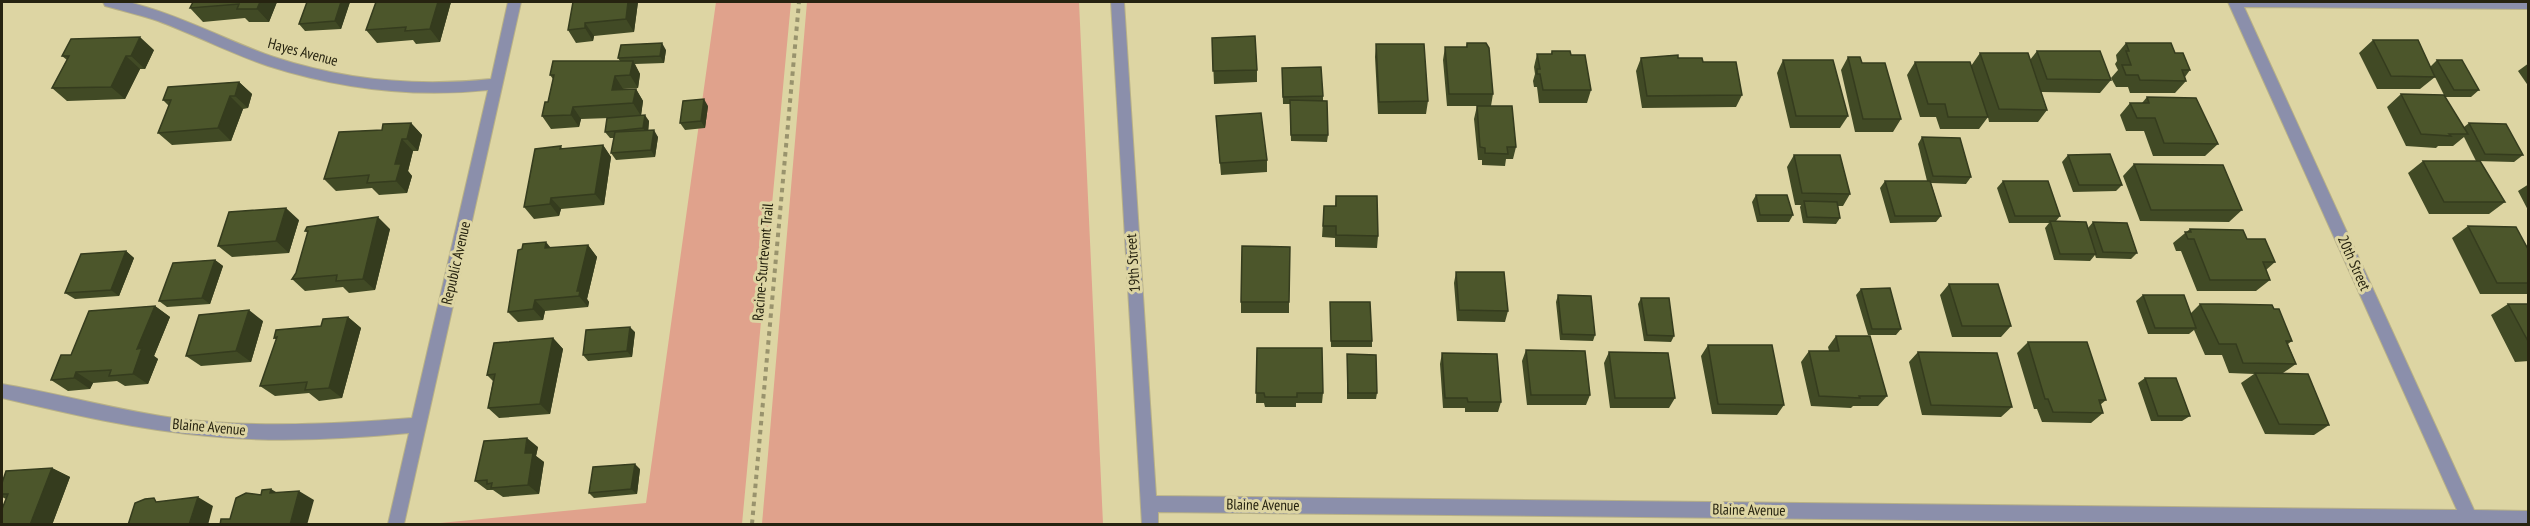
<svg xmlns="http://www.w3.org/2000/svg" width="2530" height="526" font-family="'PT Sans Narrow',sans-serif">
  <style>
    .green { fill: #e0a28c }
    .lines { fill: none; stroke-linecap: round; stroke-linejoin: round }
    .minor-casing { stroke: #b8b186; stroke-width: 2 }
    .path { stroke: #99936d; stroke-width: 4; stroke-dasharray: 4.5 4.5; stroke-linecap: butt }
    .minor { fill: #8b8fab; fill-rule: evenodd }
    .wall { fill: #414a25 }
    .shaded-wall { fill: #353c1e }
    .building { fill: #4c562b; stroke: #353c1e; stroke-width: 1.5 }
    .labels { text-anchor: middle; stroke-width: 6; stroke-linejoin: round; paint-order: stroke }
    .street-label { font-size: 15px; fill: #262310; stroke: #ddd5a3 }
  </style>
  <rect width="100%" height="100%" fill="#ddd5a3"/>
  <path class="green" d="M716 2H791L742 524H430L646 503Z
    M807 2H1079L1103 524H762Z"/>
  <g class="lines">
    <defs>
      <path id="minor" d="M103 2H129L146 7C190 20 230 42 274 57 344 80 417 87 491 79L508 2H521L404 524H388L409 433C342 439 275 443 208 436 138 430 70 414 2 398V384C61 394 120 411 180 419 257 428 335 424 412 418L488 90C413 98 340 89 268 66 230 53 195 35 158 21 140 15 123 11 105 6Z
        M1111 2H1124L1156 496 2457 510 2228 2H2528V9L2244 7 2474 510 2528 511V524H2307L1158 512V524H1142Z"/>
    </defs>
    <use href="#minor" class="minor-casing"/>
    <path class="path" d="M752 524 799 2"/>
    <use href="#minor" class="minor"/>
  </g>
  <path class="wall" d="M193 2H277L269 22H249L245 18 203 22 190 8Z
    M307 2H350L341 29 305 31 299 24Z
    M451 2 440 42 416 44 413 40 377 43 366 30Z
    M573 2H638L634 32 594 36 593 41 576 43 568 30Z
    M1212 38 1257 70V82L1214 84Z
    M2373 40 2430 67 2437 60 2479 90 2471 97H2445L2435 77 2420 89H2377L2359 53Z
    M1467 43 1493 94 1491 106 1516 147 1513 159H1506L1505 166 1482 165V160H1478L1474 119 1477 106H1447L1443 60 1445 47H1466Z
    M2126 43 2175 53 2190 70 2185 77 2186 81 2175 93H2130L2128 87H2116L2111 78 2118 70 2115 64 2117 61 2116 55Z
    M1376 44 1428 101 1426 114H1378L1375 57Z
    M154 50 145 69H140L125 99 67 101 52 88 67 60 62 56Z
    M666 50 664 63 635 64 640 74 638 88 623 89H636L643 101 641 115 649 121 648 130 658 137 655 157 616 160 611 153 614 138H610L605 132 610 118 581 119 579 127 551 129 542 116 548 102 553 79 550 75 620 61 618 58Z
    M1552 51 1571 55 1591 90 1587 103H1539L1537 87H1534L1533 81 1535 74 1534 67 1537 54H1551Z
    M2037 51 2111 80 2100 93 2041 92 2047 110 2038 122H1989L1988 117 1979 129H1940L1936 117H1920L1907 75 1915 62 1971 66 1980 53 2030 60Z
    M1848 57 1901 119 1893 132H1855L1841 70Z
    M1641 58H1678L1703 62 1742 95 1736 107 1642 108 1636 71Z
    M1783 60 1848 116 1840 128H1790L1777 73Z
    M2529 63V87L2518 71Z
    M1282 68 1323 96V101L1328 135 1327 142 1291 141 1290 104H1283Z
    M239 82 252 94 248 108 243 109 231 141 172 145 158 133 169 106 163 100Z
    M2401 94 2464 127 2469 123 2523 155 2514 162 2476 161 2464 137 2453 146H2438L2436 148 2406 146 2387 107Z
    M2147 97 2218 144 2205 156H2153L2144 131H2126L2120 115 2130 103H2142Z
    M708 106 705 128 685 130 680 123Z
    M1216 116 1267 160V172L1221 175Z
    M411 123 422 135 418 151H413L408 171 412 176 407 193 379 195 372 188 336 191 324 179 382 130Z
    M1922 137 1971 177 1966 184 1931 183 1941 216 1936 222 1890 223 1880 188 1885 181H1927L1918 144Z
    M603 145 611 157 604 205 561 209 559 216 534 219 524 207 561 146 562 149Z
    M1794 155 1850 194 1843 206H1838L1840 218 1836 224 1803 223 1800 207 1801 205H1795L1787 167Z
    M2068 155 2122 185 2116 191 2073 192 2062 162Z
    M2423 161 2505 202 2489 214H2429L2408 173Z
    M2134 164 2242 210 2229 222 2140 221 2123 176Z
    M2003 181 2060 216 2056 221 2088 228 2093 222 2137 253 2131 259 2096 258 2095 255 2090 261 2054 260 2045 228 2049 223H2009L1997 188Z
    M2529 184V212L2518 191Z
    M1756 195 1793 215 1789 222H1757L1752 202Z
    M1336 196 1378 236 1377 248 1335 247V238L1322 237 1324 206H1335Z
    M299 220 289 253 232 257 218 246Z
    M2468 226 2529 251 2528 294H2480L2452 238Z
    M390 229 375 290 349 293 343 287 305 291 292 279 296 273 308 233 305 231Z
    M2190 229 2247 239 2275 262 2266 270 2270 280 2256 291H2197L2181 251H2176L2173 243Z
    M588 245 597 257 587 299 589 302 588 307 545 311 543 320 518 322 508 312 551 248Z
    M126 251 134 258 119 296 75 299 65 293Z
    M215 260 223 266 210 304 167 307 159 301Z
    M1456 272 1508 311 1505 322 1457 321 1454 283Z
    M1949 284 2011 326 2001 337H1952L1940 295Z
    M1861 289 1901 329 1896 335H1868L1856 295Z
    M1558 295 1595 335 1593 341 1560 340 1556 302Z
    M2143 295 2191 313 2200 304 2292 341 2288 344 2296 364 2283 373 2329 425 2314 435 2265 434 2241 383 2254 374 2229 373 2222 355H2205L2194 330 2189 334H2148L2136 301Z
    M1641 298 1674 336 1671 342 1644 341 1638 304Z
    M1241 302H1289V313H1241Z
    M1330 302 1372 341V347H1331Z
    M2508 304H2529V361L2515 362 2491 315Z
    M155 306 170 317 154 356 158 359 148 384 125 386 117 381 93 383 90 389 68 391 51 380 71 355Z
    M348 317 361 328 342 398 319 401 309 393 275 396 260 386 277 340 274 338 321 326Z
    M263 321 251 362 201 366 186 356Z
    M635 332 632 357 588 361 583 355Z
    M1836 336 1887 396 1878 406H1853L1851 408 1811 406 1801 362 1809 351H1829L1828 347Z
    M553 338 563 349 550 414 499 418 488 408 493 381 487 375Z
    M2028 342 2106 400 2100 405 2103 413 2091 423 2042 422 2037 409H2034L2017 353Z
    M1708 345 1784 405 1777 415 1712 414 1701 356Z
    M1257 348 1323 393 1322 403H1296V407H1265L1264 403H1256Z
    M1526 350 1590 395 1586 405H1527L1522 361Z
    M1609 352 1675 398 1669 408H1610L1604 363Z
    M1918 352 2012 407 2001 417 1922 415 1909 362Z
    M1442 353 1501 402 1498 412H1465V408H1443L1440 364Z
    M1347 354 1377 393 1376 399H1347Z
    M2145 378 2190 416 2182 421H2151L2138 383Z
    M538 447 536 456 544 462 539 494 503 497 493 490H487L475 481Z
    M52 468 70 477 52 525H2L6 499 2 497V483Z
    M640 469 637 494 594 498 589 493Z"/>
  <path class="shaded-wall" d="M260 2H277L269 22 257 9Z
    M341 2H350L341 29 335 21Z
    M438 2H451L440 42 430 29Z
    M628 2H638L634 32 626 19Z
    M585 23 594 36 593 41 585 28Z
    M140 37 154 50 145 69 131 56Z
    M662 43 666 50 664 63 660 56Z
    M126 56 140 69 125 99 111 87Z
    M633 61 640 74 638 88 630 75Z
    M615 76 623 89 612 90Z
    M239 82 252 94 248 108 235 96Z
    M636 89 643 101 641 116 633 103Z
    M230 96 243 109 231 141 218 128Z
    M704 99 708 106 705 128 701 121Z
    M573 107 581 119 579 127 571 115Z
    M645 115 649 121 648 135 643 128Z
    M411 123 422 135 418 151 407 139Z
    M654 130 658 137 655 157 651 150Z
    M402 139 413 151 408 171 412 176 407 193 396 181 395 164Z
    M603 145 611 157 604 205 595 194Z
    M551 198 561 209 559 216 550 204Z
    M286 208 299 220 289 253 276 241Z
    M378 217 390 229 375 290 363 279Z
    M546 242 556 254 545 248Z
    M588 245 597 257 587 299 589 302 588 307 579 296 577 291Z
    M126 251 134 258 119 296 111 290Z
    M215 260 223 266 210 304 202 298Z
    M535 300 545 311 543 320 533 309Z
    M155 306 170 317 154 356 158 359 148 384 133 374 137 349Z
    M249 310 263 321 251 362 236 351Z
    M348 317 361 328 342 398 329 388Z
    M630 327 635 332 632 357 627 351Z
    M553 338 563 349 550 414 540 404Z
    M76 372 93 383 90 389 74 378Z
    M527 438 538 447 536 456 544 462 539 494 528 485 525 453Z
    M635 464 640 469 637 494 631 489Z
    M52 468 70 477 52 525H30Z
    M271 489 286 498 270 493Z
    M299 491 314 500 307 525H290Z
    M198 497 213 506 208 525H189Z"/>
  <path class="building" d="M193 2H260L257 9H237L239 4 190 8Z
    M307 2H341L335 21 299 24Z
    M376 2H438L430 29 405 31 406 27 366 30Z
    M573 2H628L626 19 585 23V28L568 30Z
    M1255 36 1257 70 1213 71 1212 38Z
    M140 37 131 56H126L111 87 52 88 69 56H62L71 39Z
    M2373 40H2418L2435 77 2391 76Z
    M662 43 660 56 618 58 621 45Z
    M1467 43H1486L1489 48 1493 94H1449L1445 47H1467Z
    M2126 43H2171L2175 53H2183L2190 70H2182L2186 81 2140 80 2138 75H2126L2122 65H2131L2126 51H2129Z
    M1376 44H1424L1428 101 1379 102Z
    M1552 51H1570L1571 55H1585L1591 90H1543L1540 74H1537V69H1540L1537 54H1552Z
    M2037 51H2100L2111 80 2047 79Z
    M1980 53H2028L2047 110 1999 109Z
    M1678 55V58H1702L1703 62H1736L1742 95 1647 96 1641 58Z
    M1848 57H1860L1862 63H1885L1901 119H1863Z
    M1783 60H1833L1848 116H1796Z
    M2437 60H2462L2479 90H2454Z
    M553 61H633L630 75 615 76 612 90 636 89 633 103 573 107 571 115 542 116 545 102H548L554 75H550Z
    M1915 62H1970L1988 117H1948L1945 104H1928Z
    M1321 67 1323 96 1283 97 1282 68Z
    M239 82 235 96H230L218 128 158 133 171 100H163L168 87Z
    M2401 94 2444 95 2468 134H2449L2451 136 2421 134Z
    M2147 97 2196 98 2218 144 2164 143 2155 118H2137L2130 103H2149Z
    M704 99 701 121 680 123 683 101Z
    M1290 100 1327 101 1328 135H1291Z
    M1477 106H1512L1516 147H1507L1508 154 1485 153V148L1480 147Z
    M1261 113 1267 160 1220 163 1216 116Z
    M645 115 643 128 605 132 607 118Z
    M411 123 407 139H402L395 164H401L396 181 367 183 369 175 324 179 339 132 382 130 383 124Z
    M2469 123 2506 124 2523 155 2485 154Z
    M654 130 651 150 611 153 615 132Z
    M1922 137 1960 138 1971 177 1933 176Z
    M603 145 595 194 551 198 550 204 524 207 535 149 561 146 560 149Z
    M2110 154 2122 185H2079L2068 155Z
    M1794 155H1840L1850 194 1802 193Z
    M2423 161H2480L2505 202H2444Z
    M2134 164 2223 165 2242 210H2151Z
    M1885 181H1930L1941 216H1895Z
    M2003 181H2048L2060 216H2015Z
    M1756 195H1787L1793 215H1760Z
    M1336 196H1377L1378 236 1336 235V226H1323L1324 206H1336Z
    M1804 201 1837 202 1840 218 1807 217Z
    M286 208 276 241 218 246 229 212Z
    M378 217 363 279 336 281 337 275 292 279 296 273 308 231H305L307 227Z
    M2050 221 2086 222 2096 254H2060Z
    M2093 222 2127 223 2137 253 2103 252Z
    M2468 226 2516 227 2529 251V283H2497Z
    M2190 229 2243 230 2247 239H2265L2275 262H2263L2270 280H2210L2194 239H2188L2185 232H2191Z
    M546 242 545 248 588 245 577 291H580L579 296 535 300 533 309 508 312 518 250 522 249 523 244Z
    M1242 246 1290 247 1289 302H1241Z
    M126 251 111 290 65 293 81 254Z
    M215 260 202 298 159 301 173 263Z
    M1456 272H1504L1508 311 1459 310Z
    M1949 284H1998L2011 326H1962Z
    M1890 288 1901 329H1872L1861 289Z
    M1558 295 1591 296 1595 335 1562 334Z
    M2143 295H2184L2196 328H2155Z
    M1641 298H1669L1674 336 1647 335Z
    M1330 302H1370L1372 341H1331Z
    M2200 304H2220L2272 305 2274 309H2279L2292 341H2286L2296 364 2243 363 2236 344H2219Z
    M2508 304H2529V343Z
    M155 306 137 349 142 348 133 374 109 376 111 370 76 372 74 378 51 380 61 355H71L89 311Z
    M249 310 236 351 186 356 199 315Z
    M348 317 329 388 305 390 307 382 260 386 277 337 274 338 276 330 321 326 323 319Z
    M630 327 627 351 583 355 586 330Z
    M1836 336H1870L1887 396H1859L1860 398 1819 396 1809 351H1839Z
    M553 338 540 404 488 408 495 374 487 375 494 343Z
    M2028 342H2087L2106 400H2099L2103 413 2053 412 2048 399H2045Z
    M1708 345H1772L1784 405 1718 404Z
    M1257 348H1322L1323 393H1297V397H1265L1264 393H1256Z
    M1526 350 1585 351 1590 395H1531Z
    M1609 352 1668 353 1675 398H1615Z
    M1918 352 1997 353 2012 407 1931 405Z
    M1442 353 1497 354 1501 402H1468L1467 398H1445Z
    M1347 354 1376 355 1377 393H1348Z
    M2255 373 2308 374 2329 425 2279 424Z
    M2145 378H2176L2190 416H2158Z
    M527 438 525 453H533L528 485 491 488 492 483 487 484V480L475 481 484 441Z
    M635 464 631 489 589 493 593 467Z
    M52 468 30 525H2V509L8 494H2V483L6 471Z
    M271 489 270 493 299 491 290 525H220L221 519H230L236 498 246 493 261 495 262 490Z
    M198 497 189 525H128L135 503 145 499 154 498 156 502Z"/>
  <g class="labels">
    <g class="street-label">
      <text transform="translate(303 52) rotate(15)" y="5">Hayes Avenue</text>
      <text transform="translate(763 262) rotate(-85)" y="5">Racine-Sturtevant Trail</text>
      <text transform="translate(456 263) rotate(-77)" y="5">Republic Avenue</text>
      <text transform="translate(1133 263) rotate(-94)" y="5">19th Street</text>
      <text transform="translate(2354 263) rotate(66)" y="5">20th Street</text>
      <text transform="translate(209 427) rotate(5)" y="5">Blaine Avenue</text>
      <text transform="translate(1263 505) rotate(1)" y="5">Blaine Avenue</text>
      <text transform="translate(1749 510) rotate(1)" y="5">Blaine Avenue</text>
    </g>
  </g>
  <rect width="2530" height="526" fill="none" stroke="#262310" stroke-width="6"/>
</svg>
